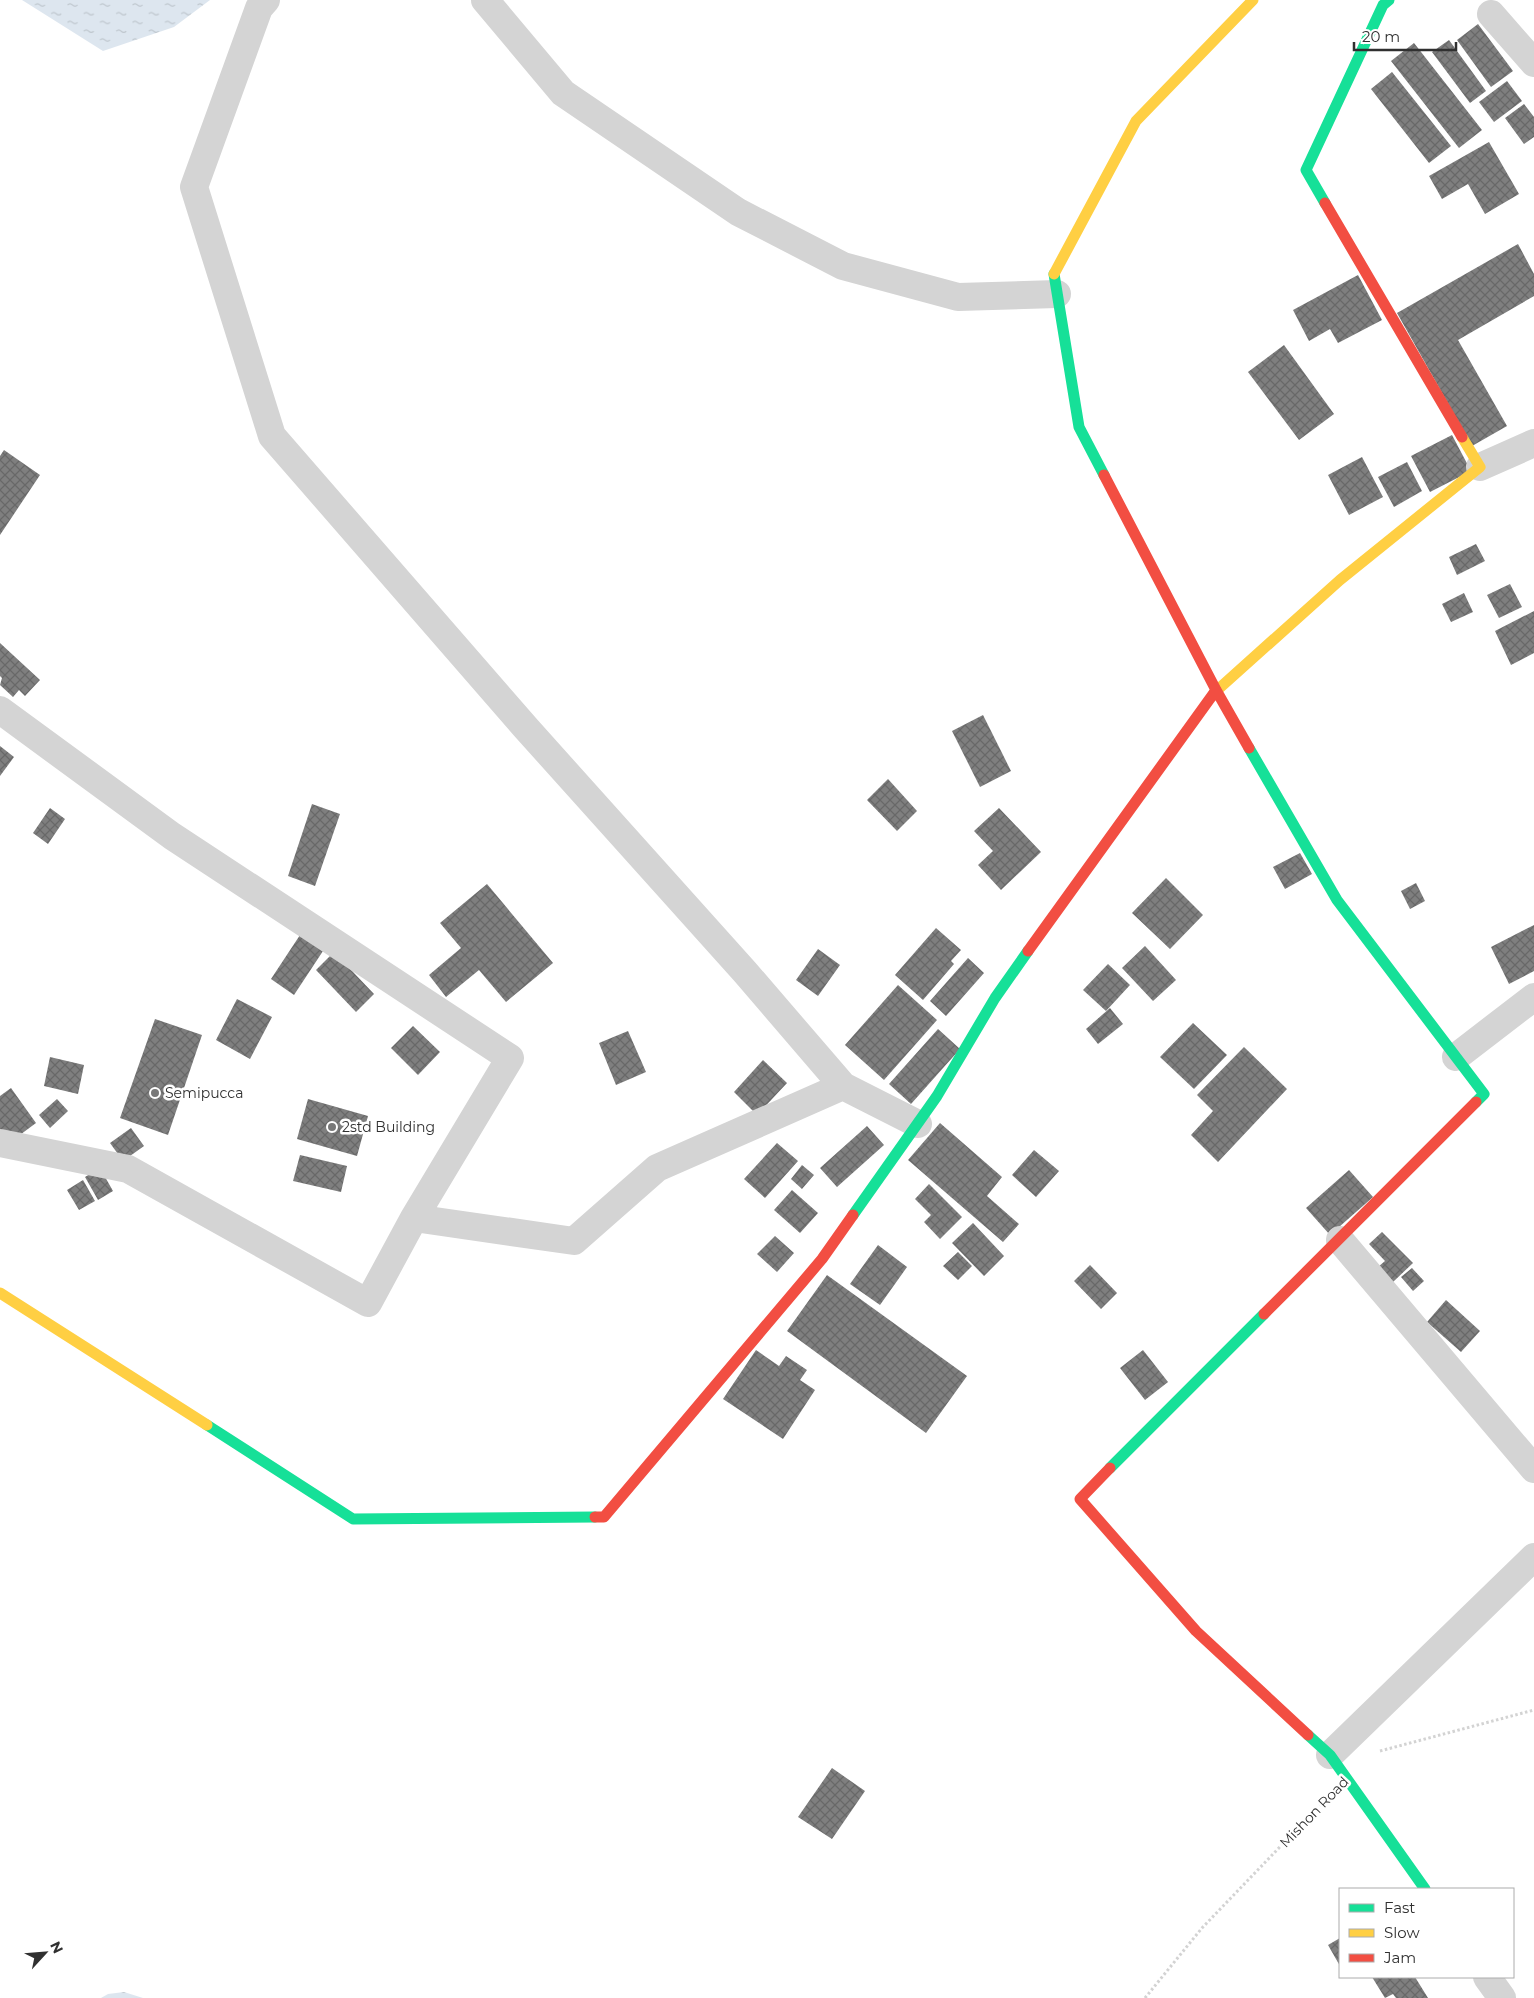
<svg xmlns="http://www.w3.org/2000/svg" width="1534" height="1998" font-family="Montserrat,sans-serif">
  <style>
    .water { fill: url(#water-ripples) }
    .building { fill: url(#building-cross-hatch) }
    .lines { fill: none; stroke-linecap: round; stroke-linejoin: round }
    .path { stroke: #d3d3d3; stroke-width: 3; stroke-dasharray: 2.5 2.5; stroke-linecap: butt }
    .street { stroke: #d4d4d4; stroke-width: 28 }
    .fast { stroke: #16e098; stroke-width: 11 }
    .slow { stroke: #ffcf43; stroke-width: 11 }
    .jam { stroke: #f24e42; stroke-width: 11 }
    .poi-dot { fill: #787878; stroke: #fff; stroke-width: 2 }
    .labels { text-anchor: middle; stroke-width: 5; stroke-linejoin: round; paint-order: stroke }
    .poi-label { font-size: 14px; fill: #303030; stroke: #fff; text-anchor: start }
    .street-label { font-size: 14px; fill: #303030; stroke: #fff }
  </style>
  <defs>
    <pattern id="water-ripples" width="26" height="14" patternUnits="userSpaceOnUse" patternTransform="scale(1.25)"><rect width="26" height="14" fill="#dde6ef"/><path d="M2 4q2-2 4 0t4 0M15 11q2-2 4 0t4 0" fill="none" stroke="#bec6cd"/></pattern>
    <pattern id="building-cross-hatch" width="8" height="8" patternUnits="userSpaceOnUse" patternTransform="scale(1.25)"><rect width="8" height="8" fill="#7f7f7f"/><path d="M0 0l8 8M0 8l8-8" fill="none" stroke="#686868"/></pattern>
  </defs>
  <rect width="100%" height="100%" fill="#fff"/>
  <path class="water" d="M22 0H210L174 27 103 51Z
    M124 1992 143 1998H101L108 1994Z"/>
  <path class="building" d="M1478 24 1513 71 1491 87 1457 40Z
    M1449 40 1486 91 1470 103 1432 52Z
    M1414 43 1482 130 1459 148 1391 61Z
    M1392 72 1451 146 1429 163 1371 89Z
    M1507 81 1522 101 1494 122 1479 102Z
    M1524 104 1534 117V137L1524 144 1505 118Z
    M1489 142 1519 194 1485 214 1468 184 1442 199 1429 176Z
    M1518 244 1534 274V296L1458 340 1507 426 1472 446 1397 313Z
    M1358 275 1382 320 1338 343 1330 329 1309 341 1293 310Z
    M1284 345 1334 414 1299 440 1248 372Z
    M1452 435 1471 471 1430 492 1411 456Z
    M4 450 40 475 0 535V456Z
    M1362 457 1383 497 1349 515 1328 475Z
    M1407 462 1422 491 1394 507 1378 477Z
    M1476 544 1485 561 1457 575 1449 557Z
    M1510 584 1522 607 1499 618 1487 595Z
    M1464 593 1473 612 1451 622 1442 604Z
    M1534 611V653L1511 665 1495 631Z
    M0 643 40 680 25 696 19 690 13 697 0 685 2 678 0 676Z
    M983 715 1011 771 980 787 952 731Z
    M0 746 14 757 0 776Z
    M888 779 917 811 897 831 867 800Z
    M312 804 340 814 315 886 288 876Z
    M50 808 65 819 48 844 33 833Z
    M999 808 1041 852 1001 890 978 865 993 851 974 831Z
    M1300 853 1312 874 1285 889 1273 867Z
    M1166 878 1203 915 1170 949 1132 913Z
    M1416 883 1425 901 1410 909 1401 891Z
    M487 884 553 963 506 1002 479 970 446 997 429 975 461 948 440 923Z
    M1534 925V971L1509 984 1491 947Z
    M936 928 961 950 951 961 954 964 923 1000 895 975Z
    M300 935 323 951 294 995 271 979Z
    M1145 946 1176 980 1153 1001 1122 968Z
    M818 949 840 965 818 996 796 980Z
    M334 952 374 994 356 1012 316 970Z
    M968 958 984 973 946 1016 930 1001Z
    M1108 964 1130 985 1106 1011 1083 990Z
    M898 985 937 1020 884 1080 845 1045Z
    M237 999 272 1017 250 1059 216 1040Z
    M1110 1008 1123 1024 1098 1044 1086 1029Z
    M155 1019 202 1035 168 1135 120 1118Z
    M1193 1023 1227 1055 1194 1089 1160 1057Z
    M413 1026 440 1052 418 1075 391 1048Z
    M938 1029 960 1049 911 1104 889 1084Z
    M628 1031 646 1072 616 1085 599 1043Z
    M1244 1047 1287 1089 1218 1162 1191 1135 1213 1111 1197 1095Z
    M50 1057 84 1065 78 1094 44 1086Z
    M763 1060 787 1083 757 1115 734 1092Z
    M11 1088 36 1123 9 1143 0 1131V1096Z
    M57 1099 68 1111 50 1128 39 1115Z
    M308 1099 368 1116 357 1156 297 1139Z
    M940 1123 1002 1177 987 1196 1019 1224 1003 1242 908 1160Z
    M867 1126 884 1145 837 1187 820 1168Z
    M131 1128 144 1146 123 1161 110 1143Z
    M777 1143 798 1161 765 1198 744 1179Z
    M1034 1150 1059 1171 1036 1197 1012 1175Z
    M300 1155 347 1166 341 1192 293 1181Z
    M802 1165 814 1175 802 1189 791 1179Z
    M100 1168 113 1191 98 1200 85 1177Z
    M1349 1170 1373 1197 1330 1235 1306 1208Z
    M83 1180 95 1201 79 1210 67 1190Z
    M929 1184 962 1217 940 1239 924 1222 931 1215 915 1199Z
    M792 1190 818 1213 800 1233 774 1210Z
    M973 1223 1004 1256 984 1276 952 1243Z
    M1382 1232 1413 1263 1393 1282 1378 1267 1385 1261 1369 1244Z
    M775 1236 794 1253 777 1272 757 1254Z
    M878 1245 907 1267 880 1305 850 1284Z
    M958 1252 972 1266 958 1280 943 1266Z
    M1090 1265 1117 1293 1101 1309 1074 1281Z
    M1412 1268 1424 1281 1413 1291 1401 1277Z
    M827 1275 967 1376 926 1433 787 1331Z
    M1446 1300 1480 1331 1461 1352 1427 1322Z
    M756 1350 779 1366 786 1356 807 1370 800 1380 815 1390 783 1439 723 1399Z
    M1143 1350 1168 1382 1145 1400 1120 1368Z
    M832 1768 865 1791 832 1839 798 1817Z
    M1340 1938V1966L1328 1945Z
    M1372 1977H1415L1428 1998H1396L1393 1994 1385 1998Z"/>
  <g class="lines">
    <path class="path" d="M1380 1751 1534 1710
      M1145 1998 1202 1928 1324 1801"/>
    <path class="street" d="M266 0 259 8 194 187 272 436 526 728 745 972 843 1086
      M485 0 563 93 738 212 843 266 958 297 1057 294
      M1491 14 1534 63
      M1480 467 1534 443
      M0 710 172 836 510 1058 414 1218 574 1241 657 1168 843 1086 918 1124
      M1456 1057 1534 997
      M0 1143 128 1169 368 1303 414 1218
      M1340 1240 1534 1469
      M1330 1755 1534 1557
      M1487 1977 1502 1998"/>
    <path class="fast" d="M1325 203 1306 170 1383 5 1389 0
      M1054 274 1079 427 1104 475
      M1249 748 1337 900 1484 1094 1476 1102
      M853 1215 937 1096 995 998 1028 951
      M207 1425 353 1519 595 1517
      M1110 1468 1264 1314
      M1308 1735 1330 1755 1425 1889"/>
    <path class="slow" d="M1054 274 1136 121 1253 0
      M1214 693 1340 580 1480 467 1462 437
      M0 1293 207 1425"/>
    <path class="jam" d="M1325 203 1462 437
      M1104 475 1216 690 1249 748
      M1028 951 1214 693
      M1264 1314 1476 1102
      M1110 1468 1080 1499 1196 1631 1308 1735
      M595 1517H604L822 1259 853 1215"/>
  </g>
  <g class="poi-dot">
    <circle cx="155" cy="1093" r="5"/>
    <circle cx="332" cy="1127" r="5"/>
  </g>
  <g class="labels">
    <g class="poi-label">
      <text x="165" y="1098">Semipucca</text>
      <text x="342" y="1132">2std Building</text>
    </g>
    <g class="street-label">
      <text transform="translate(1314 1812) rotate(-46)" y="5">Mishon Road</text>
    </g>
  </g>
  <rect x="1339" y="1888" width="175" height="90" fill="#ffffff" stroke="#acacac"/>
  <rect x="1349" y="1904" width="25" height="8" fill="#16e098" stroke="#acacac"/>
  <text x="1384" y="1913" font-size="15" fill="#303030">Fast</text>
  <rect x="1349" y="1929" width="25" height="8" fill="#ffcf43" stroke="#acacac"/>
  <text x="1384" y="1938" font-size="15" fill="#303030">Slow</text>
  <rect x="1349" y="1954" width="25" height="8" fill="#f24e42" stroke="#acacac"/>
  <text x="1384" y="1963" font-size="15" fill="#303030">Jam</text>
  <g transform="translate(45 1953) rotate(64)" stroke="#ffffff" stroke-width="4" paint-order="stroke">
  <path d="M0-4L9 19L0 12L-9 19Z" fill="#303030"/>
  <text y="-8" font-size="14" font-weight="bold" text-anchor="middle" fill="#303030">N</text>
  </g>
  <path d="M1354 42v8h102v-8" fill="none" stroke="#303030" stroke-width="2.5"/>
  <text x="1362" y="42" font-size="15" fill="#303030" stroke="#ffffff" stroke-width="4" paint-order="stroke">20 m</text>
</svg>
